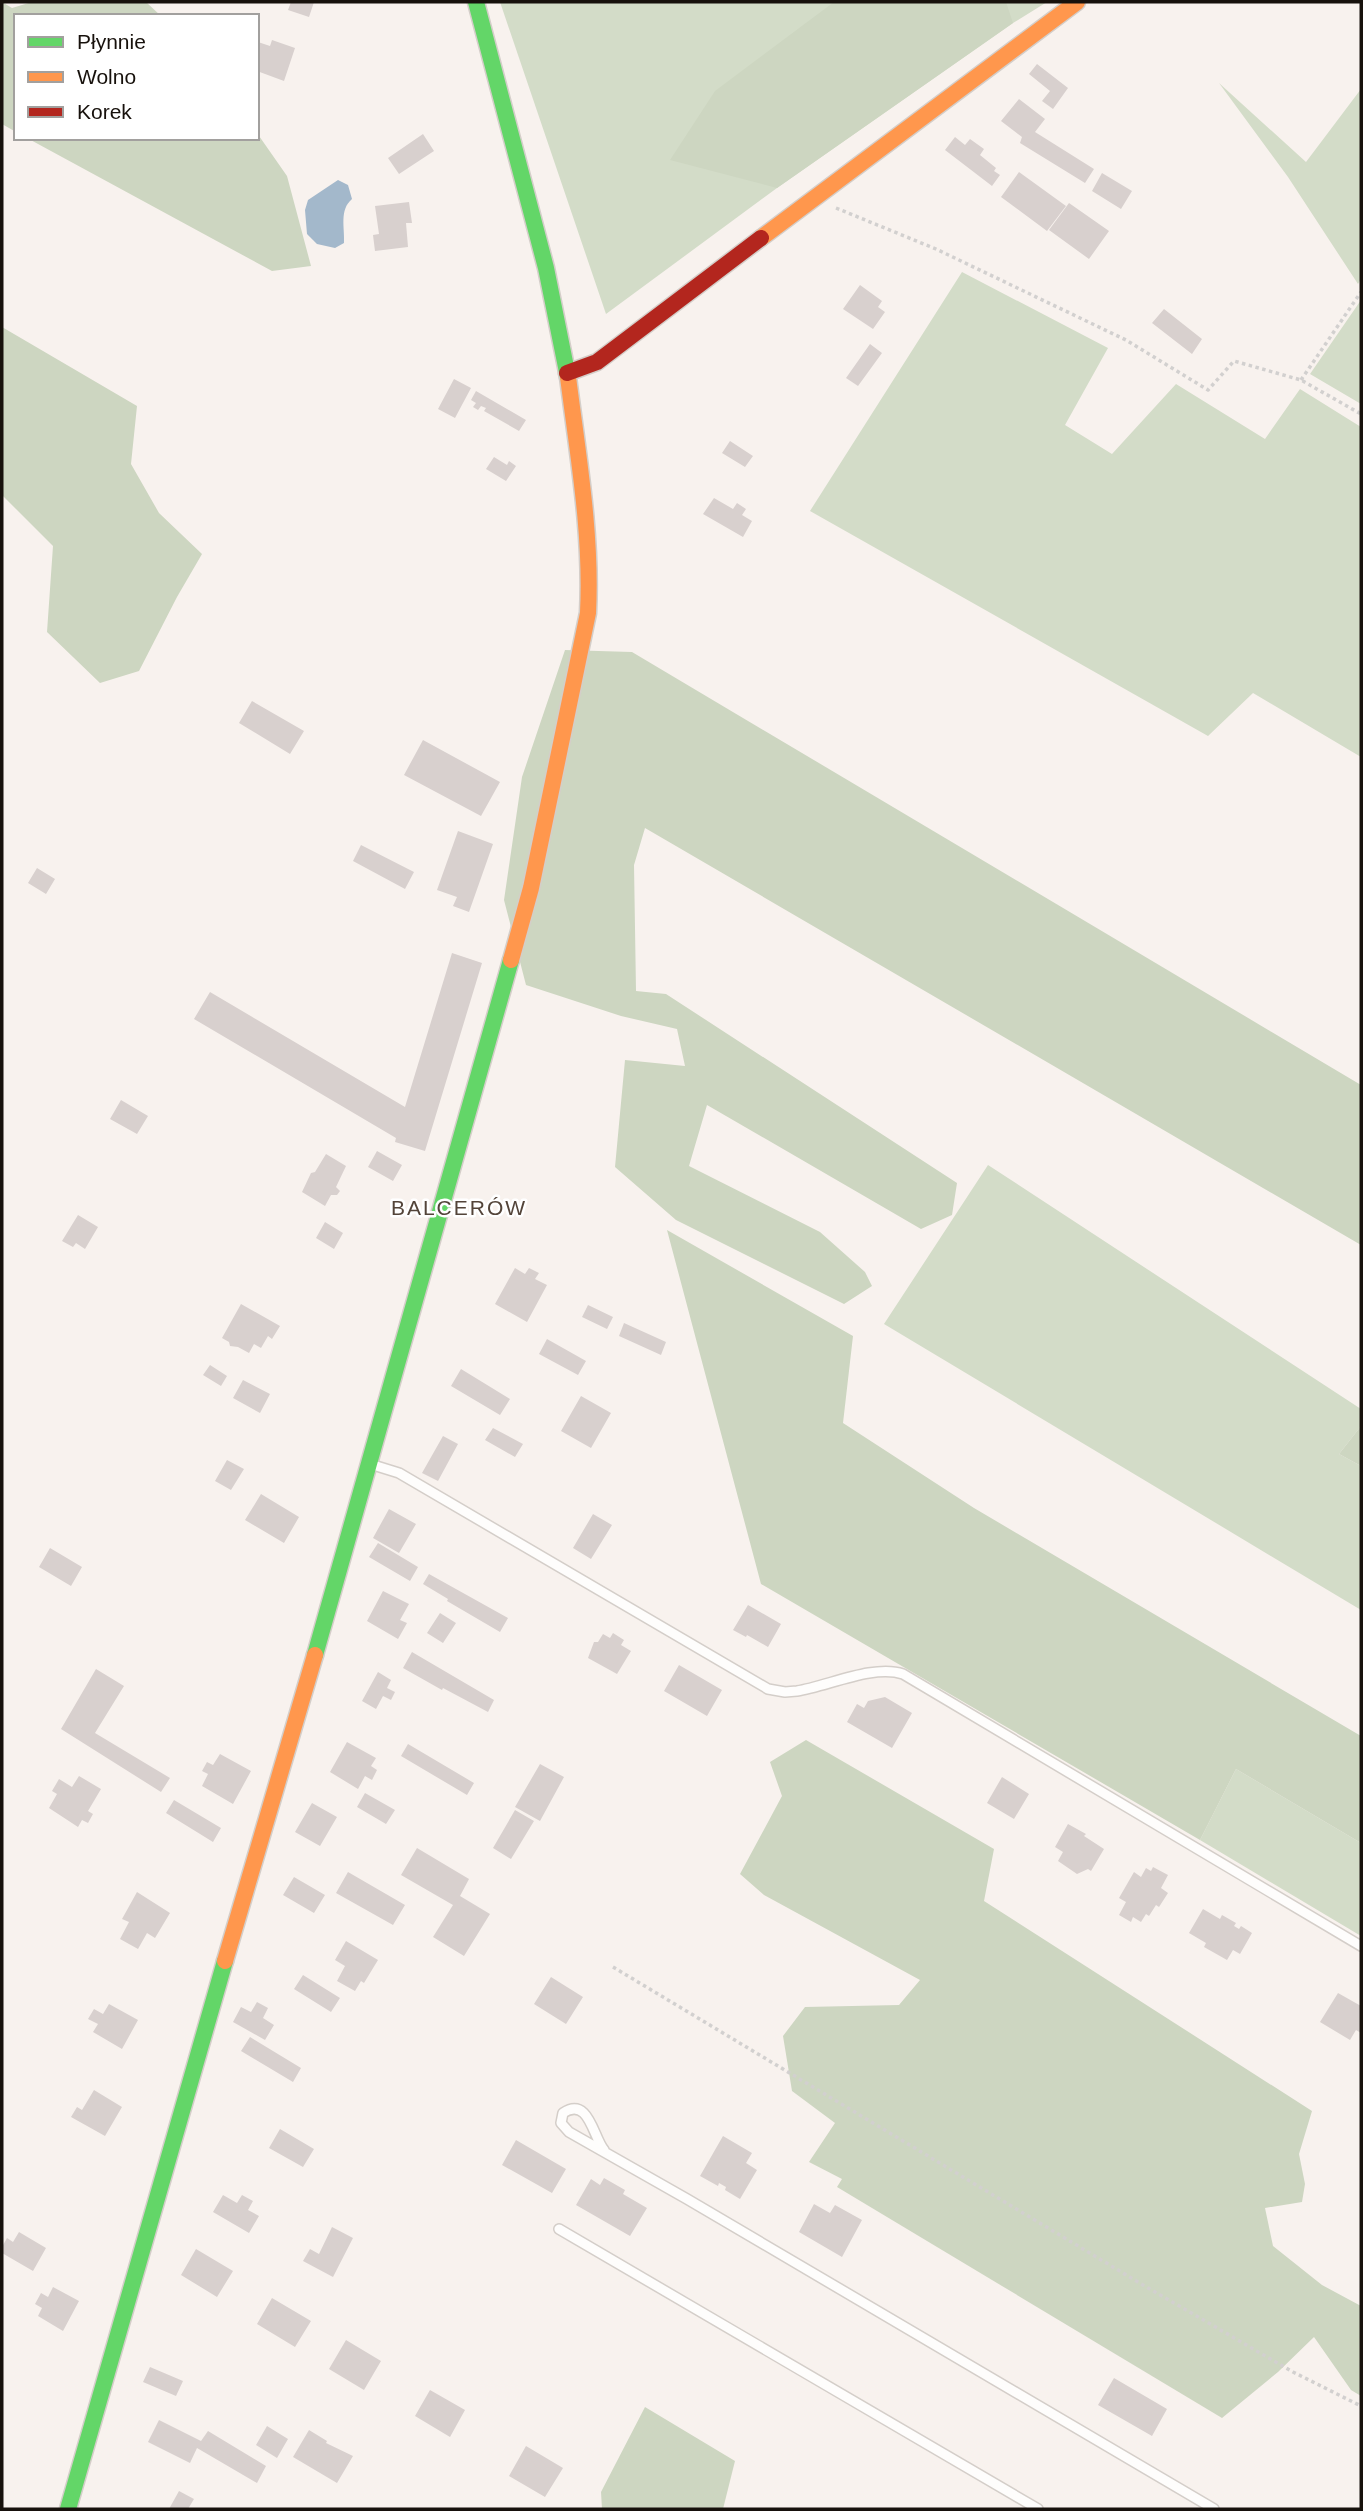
<svg xmlns="http://www.w3.org/2000/svg" width="1363" height="2511" font-family="Helvetica,sans-serif">
  <style>
    .green { fill: #d3dcc8 }
    .forest { fill: #cdd6c1 }
    .water { fill: #a3b8cb }
    .building { fill: #d8d0ce }
    .lines { fill: none; stroke-linecap: round; stroke-linejoin: round }
    .lane-casing { stroke: #d4cec9; stroke-width: 12 }
    .fast-casing { stroke: #d4cec9; stroke-width: 19 }
    .slow-casing { stroke: #d4cec9; stroke-width: 19 }
    .jam-casing { stroke: #d4cec9; stroke-width: 19 }
    .path { stroke: #d2d0cf; stroke-width: 3.5; stroke-dasharray: 3.5 3.5; stroke-linecap: butt }
    .lane { stroke: #fefdfc; stroke-width: 9 }
    .fast { stroke: #63d668; stroke-width: 16 }
    .slow { stroke: #ff974d; stroke-width: 16 }
    .jam { stroke: #b3261e; stroke-width: 16 }
    .labels { text-anchor: middle; stroke-width: 5; stroke-linejoin: round; paint-order: stroke }
    .quarter-label { font-size: 21px; letter-spacing: 2px; fill: #534439; stroke: #fff }
  </style>
  <rect width="100%" height="100%" fill="#f8f2ee"/>
  <path class="green" d="M500 2H1047L1013 23 777 188 606 314Z
    M1219 83 1306 162 1361 89V279L1358 284 1288 177Z
    M962 272 1108 348 1065 425 1112 454 1176 384 1265 439 1300 389 1361 427V757L1253 693 1208 736 810 511Z
    M1361 300V404L1310 374Z
    M988 1165 1361 1409V1426L1339 1454 1361 1466V1610L884 1324Z
    M1236 1769 1361 1843V1936L1200 1840Z"/>
  <path class="forest" d="M2 2 12 8 32 2H146L161 16H16V132L2 124Z
    M834 2H1006L1013 23 777 188 670 160 715 91Z
    M257 133 287 176 311 266 272 271 27 138H257Z
    M2 327 137 406 131 464 159 513 202 554 177 597 139 671 100 683 47 632 53 546 2 495Z
    M565 650 632 652 1361 1085V1245L645 828 634 865 636 991 666 994 957 1183 952 1215 921 1229 707 1105 689 1166 820 1232 865 1272 872 1286 844 1304 676 1220 615 1167 625 1060 685 1066 677 1029 621 1016 526 985 504 900 522 777Z
    M667 1230 853 1336 843 1423 974 1508 1361 1736V1843L1236 1769 1200 1840 761 1584Z
    M1361 1426V1466L1339 1454Z
    M806 1740 994 1849 984 1901 1312 2111 1299 2154 1305 2184 1302 2202 1265 2208 1273 2246 1322 2285 1361 2306V2396L1351 2390 1314 2337 1278 2372 1222 2418 837 2187 842 2179 809 2162 835 2123 792 2091 783 2036 805 2007 899 2005 920 1980 764 1895 740 1874 782 1796 770 1762Z
    M645 2407 735 2461 723 2509H602L601 2492Z"/>
  <path class="water" d="M338 180 348 185 352 199C339 210 345 228 344 243L335 248 317 244 307 234 305 210 308 200Z"/>
  <path class="building" d="M291 2H314L309 17 288 10Z
    M272 40 295 48 284 81 257 71 258 42 270 46Z
    M1037 64 1068 88 1053 109 1042 101 1050 91 1029 74Z
    M1019 99 1045 119 1035 132 1094 169 1085 183 1020 143 1022 137 1001 121Z
    M423 134 434 151 399 174 388 158Z
    M955 137 965 145 970 139 984 149 980 155 996 168 994 171 1000 175 992 186 945 150Z
    M1019 172 1066 206 1047 231 1001 197Z
    M1102 173 1132 191 1121 209 1092 191Z
    M409 202 412 223H406L408 247 375 251 373 235 379 234 375 206Z
    M1069 203 1109 231 1089 259 1049 230Z
    M860 285 882 301 878 307 885 312 873 329 843 309Z
    M1164 309 1202 339 1192 354 1152 323Z
    M870 344 882 353 858 386 846 378Z
    M454 379 471 388 455 418 438 409Z
    M476 391 526 420 519 431 484 411 486 408 481 406 478 410 473 407 476 403 471 400Z
    M730 441 753 456 745 467 722 453Z
    M494 457 507 465 509 461 516 466 506 481 486 469Z
    M714 498 733 509 737 503 746 509 742 515 752 521 743 537 703 514Z
    M252 701 304 731 290 754 239 723Z
    M423 740 500 782 481 816 404 775Z
    M458 831 493 844 469 912 453 906 457 897 437 890Z
    M361 845 414 872 405 889 353 861Z
    M37 868 55 879 46 894 28 883Z
    M452 953 482 963 425 1151 395 1142 396 1138 194 1019 210 992 405 1107Z
    M121 1100 148 1116 137 1134 110 1119Z
    M377 1151 402 1165 393 1181 368 1167Z
    M326 1154 346 1166 336 1187 340 1191 337 1195H331L325 1206 302 1192 311 1173 315 1172Z
    M78 1215 98 1227 85 1249 76 1243 73 1247 62 1241Z
    M325 1222 343 1233 334 1249 316 1238Z
    M515 1268 525 1274 529 1268 539 1273 535 1279 547 1285 527 1322 495 1304Z
    M241 1304 280 1326 272 1339 268 1336 261 1348 254 1344 249 1353 238 1347 230 1346 229 1342 222 1338Z
    M588 1305 613 1317 607 1329 582 1317Z
    M624 1323 666 1342 661 1355 619 1336Z
    M547 1339 586 1361 578 1375 539 1354Z
    M210 1365 227 1376 221 1386 203 1375Z
    M461 1369 510 1399 500 1415 451 1386Z
    M243 1380 270 1394 260 1413 233 1398Z
    M581 1396 611 1413 591 1448 561 1431Z
    M493 1428 523 1444 515 1457 485 1440Z
    M443 1436 458 1444 438 1481 422 1473Z
    M227 1460 244 1469 231 1490 215 1481Z
    M261 1494 299 1517 284 1543 245 1520Z
    M389 1509 416 1524 399 1553 373 1538Z
    M593 1514 612 1525 591 1559 573 1548Z
    M378 1543 418 1567 410 1581 369 1557Z
    M50 1548 82 1567 71 1586 39 1567Z
    M429 1574 508 1618 500 1632 447 1601 448 1599 423 1584Z
    M383 1591 409 1604 400 1620 407 1623 398 1639 367 1621Z
    M748 1605 781 1624 768 1647 747 1635 746 1637 733 1630Z
    M440 1613 456 1623 443 1643 427 1633Z
    M613 1633 624 1640 621 1645 631 1651 617 1674 588 1658 594 1642H598L603 1634 610 1638Z
    M412 1652 494 1700 488 1712 443 1688 442 1690 403 1668Z
    M679 1665 722 1690 707 1716 664 1691Z
    M96 1669 124 1686 95 1733 170 1778 161 1792 61 1729Z
    M378 1672 391 1680 387 1688 395 1692 391 1700 383 1696 376 1709 362 1701Z
    M885 1697 912 1713 892 1748 847 1722 857 1704 864 1708 868 1701Z
    M347 1742 376 1758 371 1766 377 1770 372 1780 365 1776 358 1789 330 1772Z
    M408 1744 474 1783 467 1795 401 1756Z
    M220 1754 251 1771 233 1804 202 1786 208 1774 202 1771 207 1762 213 1765Z
    M540 1764 564 1777 540 1821 515 1807Z
    M79 1776 101 1789 88 1811 93 1814 88 1823 82 1820 78 1827 49 1808 57 1794 52 1791 59 1779 72 1787Z
    M1002 1777 1029 1794 1014 1819 987 1803Z
    M365 1793 395 1810 386 1824 357 1807Z
    M174 1800 221 1828 213 1842 166 1813Z
    M312 1803 337 1817 320 1846 295 1832Z
    M515 1810 534 1821 511 1859 493 1848Z
    M1068 1824 1086 1834 1084 1836 1104 1849 1091 1871 1088 1869 1077 1874 1058 1861 1063 1852 1055 1847Z
    M417 1848 469 1879 460 1896 490 1914 464 1956 433 1937 453 1905 401 1875Z
    M1153 1867 1168 1875 1161 1888 1168 1893 1159 1907 1156 1905 1149 1916 1146 1914 1141 1922 1133 1917 1131 1922 1119 1915 1126 1902 1119 1898 1134 1872 1141 1877 1146 1868 1151 1871Z
    M348 1872 405 1905 393 1925 336 1893Z
    M294 1877 325 1895 314 1913 283 1895Z
    M137 1892 170 1913 155 1938 147 1933 138 1949 120 1939 129 1922 122 1919Z
    M1203 1909 1220 1919 1222 1915 1236 1923 1234 1926 1239 1929 1241 1926 1252 1933 1240 1954 1233 1950 1227 1960 1204 1947 1206 1943 1189 1933Z
    M346 1941 378 1960 364 1983 361 1981 355 1991 337 1981 345 1966 335 1960Z
    M303 1975 340 1998 331 2012 294 1989Z
    M551 1977 583 1997 566 2024 534 2004Z
    M1338 1993 1361 2006V2033L1356 2030 1350 2040 1320 2022Z
    M257 2002 268 2008 263 2018 274 2025 265 2040 233 2022 241 2007 251 2012Z
    M109 2004 138 2020 122 2049 93 2032 98 2024 88 2019 94 2009 103 2014Z
    M250 2037 301 2068 293 2082 241 2051Z
    M94 2090 122 2107 105 2136 71 2117 77 2107 82 2110Z
    M280 2129 314 2149 303 2167 269 2148Z
    M723 2136 752 2153 746 2163 757 2170 740 2199 725 2190 726 2187 719 2183 718 2186 700 2176Z
    M516 2140 566 2169 552 2193 502 2165Z
    M604 2178 625 2190 623 2194 647 2208 630 2236 576 2205 591 2179 600 2185Z
    M223 2195 237 2203 242 2195 253 2201 248 2210 259 2216 249 2233 213 2212Z
    M814 2204 830 2213 835 2205 862 2220 842 2257 799 2232Z
    M332 2227 353 2238 333 2277 303 2261 310 2249 319 2254Z
    M19 2232 46 2248 33 2271 2 2253V2247L7 2238 13 2242Z
    M196 2249 233 2271 217 2297 181 2275Z
    M53 2287 79 2301 63 2331 38 2316 42 2308 35 2304 41 2293 48 2297Z
    M272 2298 311 2321 295 2347 257 2324Z
    M346 2340 381 2361 364 2390 329 2369Z
    M150 2367 183 2381 176 2396 143 2382Z
    M1114 2378 1167 2409 1152 2436 1098 2405Z
    M430 2390 465 2410 450 2437 415 2416Z
    M159 2420 201 2441 208 2431 266 2466 257 2483 197 2448 190 2463 148 2442Z
    M267 2426 288 2439 277 2458 256 2445Z
    M309 2430 327 2441 326 2443 353 2456 337 2483 293 2457Z
    M526 2446 563 2468 545 2497 509 2476Z
    M179 2491 194 2499 188 2509H169Z"/>
  <g class="lines">
    <defs>
      <path id="lane" d="M370 1464 399 1473 768 1689 785 1692 797 1691C828 1686 874 1664 903 1674L1361 1946
        M604 2150C593 2137 589 2096 563 2113L561 2123 569 2132 687 2199 1214 2509
        M559 2229 1038 2509"/>
      <path id="fast" d="M476 2 546 268 568 377
        M315 1655 511 960
        M68 2509 225 1961"/>
      <path id="slow" d="M761 238 1077 2
        M511 960 531 888 588 613C592 534 578 456 568 377
        M225 1961 315 1655"/>
      <path id="jam" d="M567 373 597 362 761 238"/>
    </defs>
    <use href="#lane" class="lane-casing"/>
    <use href="#fast" class="fast-casing"/>
    <use href="#slow" class="slow-casing"/>
    <use href="#jam" class="jam-casing"/>
    <path class="path" d="M836 208 936 249 1126 340 1208 390 1234 361 1301 380 1361 414
      M1301 380 1361 292
      M613 1967 1143 2285 1293 2372 1361 2406"/>
    <use href="#lane" class="lane"/>
    <use href="#fast" class="fast"/>
    <use href="#slow" class="slow"/>
    <use href="#jam" class="jam"/>
  </g>
  <g class="labels">
    <g class="quarter-label">
      <text x="459" y="1215">BALCERÓW</text>
    </g>
  </g>
  <rect width="1363" height="2511" fill="none" stroke="#17110c" stroke-width="7"/>
  <rect x="14" y="14" width="245" height="126" fill="#ffffff" stroke="#a2a09e" stroke-width="2"/>
  <rect x="28" y="37" width="35" height="10" fill="#63d668" stroke="#a2a09e" stroke-width="2"/>
  <text x="77" y="49" font-size="21" fill="#17110c">Płynnie</text>
  <rect x="28" y="72" width="35" height="10" fill="#ff974d" stroke="#a2a09e" stroke-width="2"/>
  <text x="77" y="84" font-size="21" fill="#17110c">Wolno</text>
  <rect x="28" y="107" width="35" height="10" fill="#b3261e" stroke="#a2a09e" stroke-width="2"/>
  <text x="77" y="119" font-size="21" fill="#17110c">Korek</text>
</svg>
